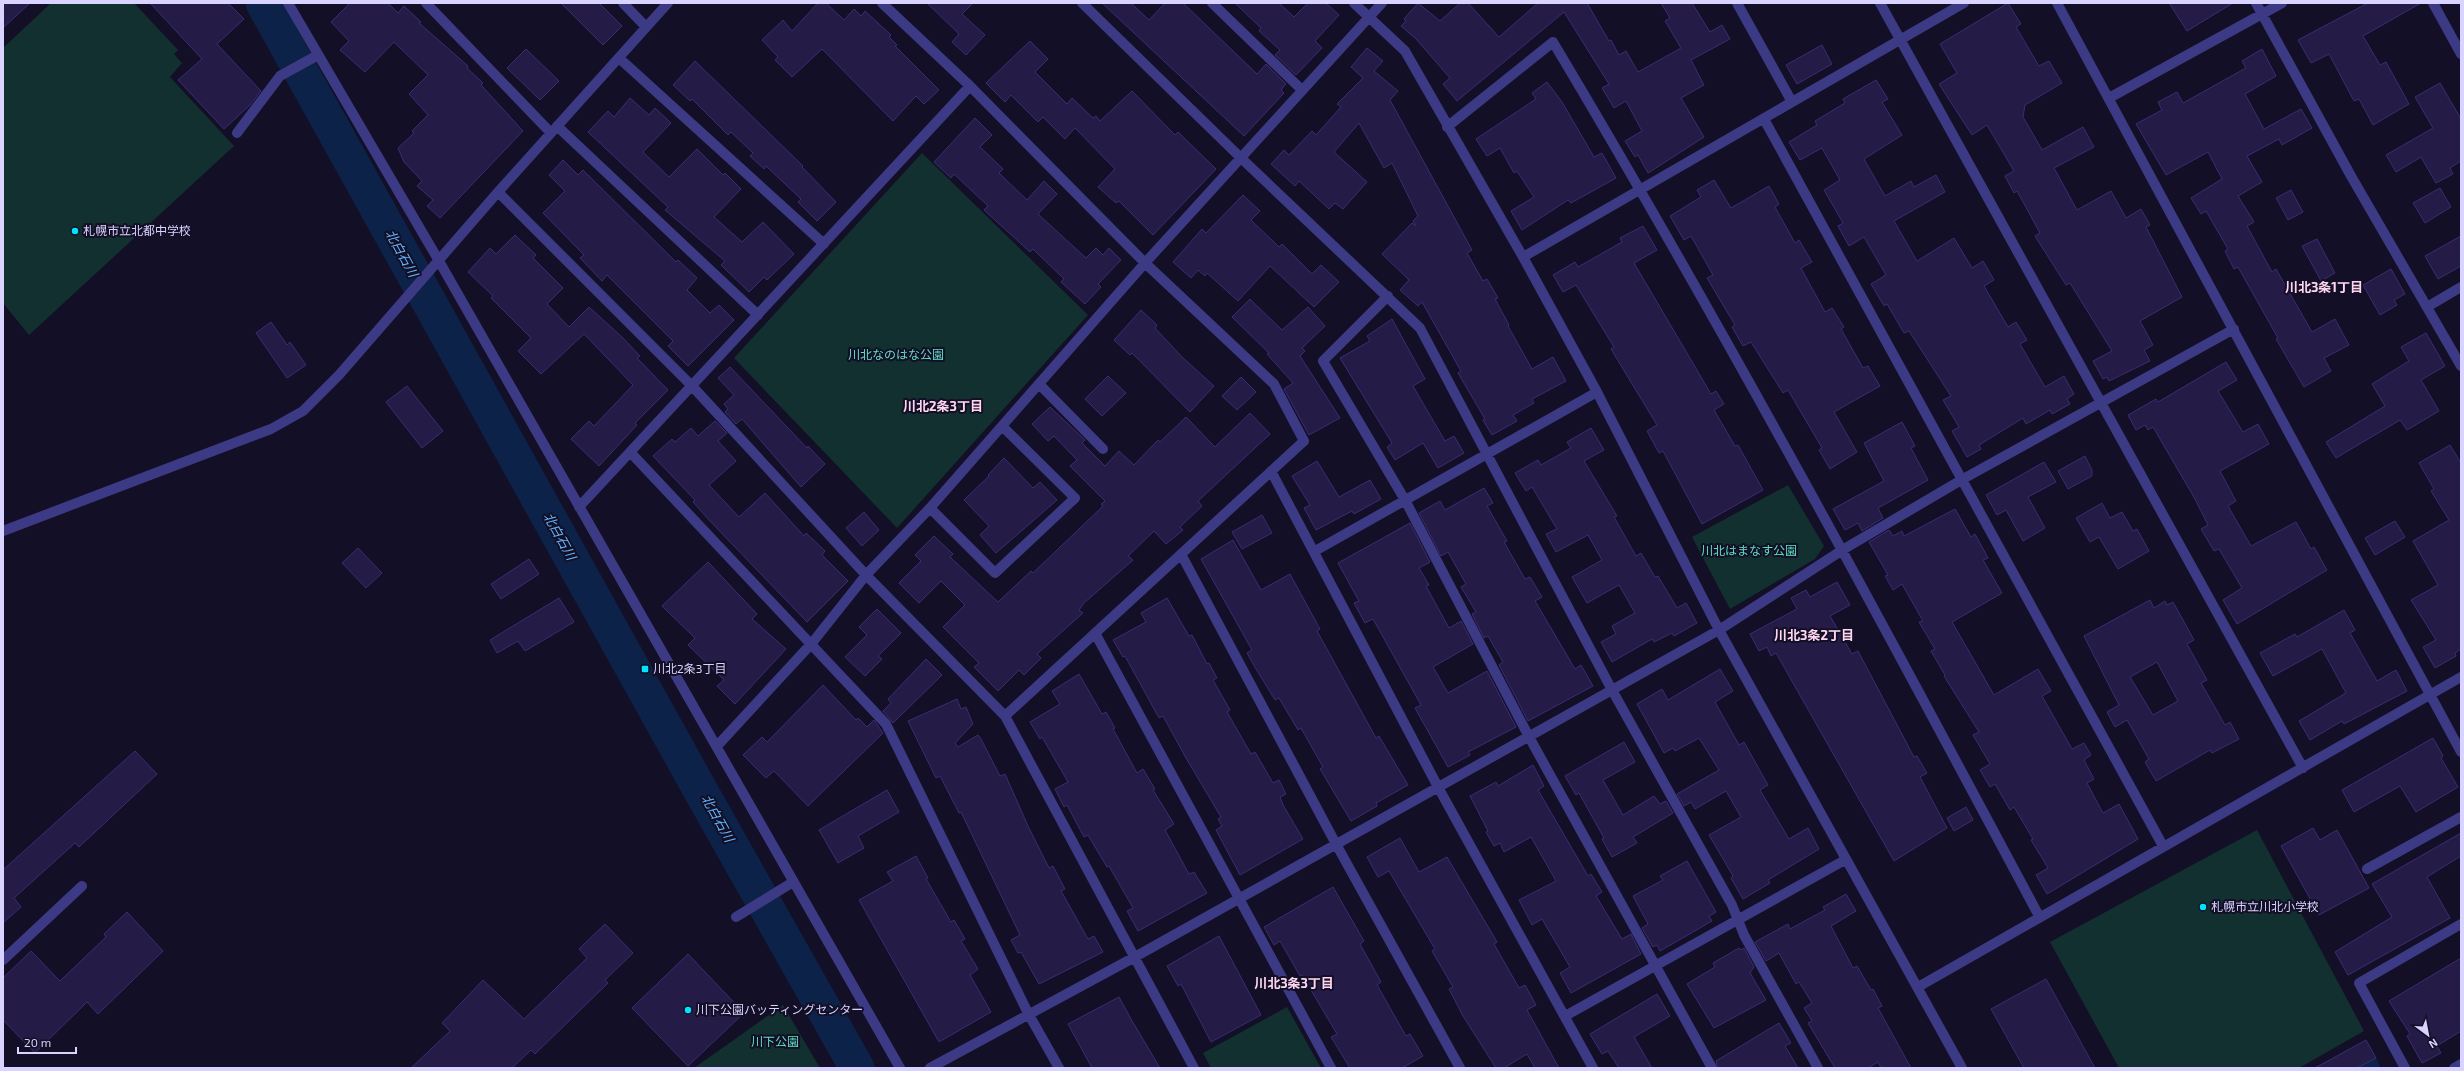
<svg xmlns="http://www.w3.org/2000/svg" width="2464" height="1071" font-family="'Exo 2','Noto Sans JP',sans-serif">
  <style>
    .green { fill: #12302f }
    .water { fill: #0c2248 }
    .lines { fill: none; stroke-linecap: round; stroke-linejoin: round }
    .river { stroke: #0c2248; stroke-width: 35 }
    .building { fill: #241b47; stroke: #3b2d73; fill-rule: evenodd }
    .minor { stroke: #3d3a85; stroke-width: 10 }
    .poi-dot { fill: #00e5ff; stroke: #130f26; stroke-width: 1.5 }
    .labels { text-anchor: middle; stroke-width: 4; stroke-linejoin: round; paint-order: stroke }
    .poi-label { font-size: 12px; fill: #d9d4ff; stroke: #130f26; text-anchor: start }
    .park-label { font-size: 12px; fill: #5fe0c0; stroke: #130f26 }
    .water-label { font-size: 13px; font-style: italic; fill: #62b6ff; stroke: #130f26 }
    .neighbourhood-label { font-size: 13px; font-weight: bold; fill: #ffd6f0; stroke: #130f26 }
  </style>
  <rect width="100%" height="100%" fill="#130f26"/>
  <path class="green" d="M51 3H134L178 50 174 54 182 63 170 77 234 146 29 335 3 303V48Z
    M922 153 1088 315 897 528 734 358Z
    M1788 485 1824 546 1815 559 1730 609 1692 537Z
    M2257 830 2364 1031 2299 1068H2119L2050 942Z
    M783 1005 820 1068H694Z
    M1287 1007 1321 1068H1211L1203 1053Z"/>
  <path class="water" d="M2376 1058 2381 1068H2357Z"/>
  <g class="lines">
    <path class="river" d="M263 3 698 786 857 1068"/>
  </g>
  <path class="building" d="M3 3H30L3 28Z
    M150 3H228L244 19 217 44 261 91 250 105 224 129 178 80 202 59Z
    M350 3H388L398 13 404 6 421 22 419 23 468 66 467 68 483 83 481 85 523 131 440 218 427 206 433 200 417 186 422 181 404 162 398 148 414 133 412 131 428 115 409 94 428 75 394 42 365 72 340 50 349 41 331 22Z
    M561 3H599L622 26 603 45Z
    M818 3H826L844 20 854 9 861 16 865 11 891 35 889 37 897 45 895 46 939 90 924 104 916 96 893 121 822 49 792 77 775 60 778 57 762 40 783 20 792 31Z
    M927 3H973L962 14 985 35 966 55 952 42 959 34Z
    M1102 3H1131L1149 20 1165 3H1183L1257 74 1266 64 1286 84 1281 90 1284 93 1244 136Z
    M1235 3H1279L1294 17 1308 3H1326L1339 15 1315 41 1322 48 1296 75 1275 55 1280 50 1259 31 1261 28Z
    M1418 3 1440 21 1460 3H1468L1499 37 1538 3H1587L1609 41 1611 40 1619 55 1626 51 1638 72 1681 48 1665 21 1670 18 1661 3H1692L1710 32 1722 25 1730 39 1691 60 1704 85 1681 98 1704 137 1648 173 1638 155 1635 157 1625 141 1642 131 1626 101 1614 108 1602 88 1609 84 1564 12 1457 101 1443 84 1450 78 1416 39 1401 26 1406 21 1404 19Z
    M2008 3 2021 24 2016 27 2039 66 2049 61 2062 83 2025 105 2023 117 2037 141 2042 150 2083 127 2094 147 2054 168 2077 210 2111 191 2126 218 2141 209 2150 225 2146 227 2182 297 2140 321 2153 345 2144 350 2150 361 2109 381 2107 377 2103 379 2093 361 2112 351 2070 283 2066 285 2035 236 2040 233 2017 191 2014 193 2005 176 2014 171 1987 125 1972 135 1939 84 1957 73 1940 44Z
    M2169 3H2233L2187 31Z
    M2368 3H2421L2363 36 2380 65 2386 62 2409 104 2373 125 2359 99 2354 101 2329 54 2311 63 2298 40Z
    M1030 41 1048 59 1035 72 1067 104 1072 98 1093 118 1096 116 1100 121 1132 91 1175 135 1178 132 1216 169 1153 235 1119 201 1116 203 1098 187 1115 169 1075 128 1065 139 1043 117 1038 122 1011 95 1005 102 986 83Z
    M1822 45 1832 64 1797 84 1786 65Z
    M1367 48 1383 61 1374 71 1398 91 1390 100 1472 250 1467 253 1483 281 1487 279 1498 298 1495 299 1509 325 1508 326 1532 369 1553 357 1566 381 1532 399 1534 403 1513 415 1517 421 1492 435 1483 420 1485 419 1458 373 1461 371 1422 302 1418 306 1400 290 1409 280 1382 254 1412 223 1416 226 1413 221 1418 216 1392 163 1384 168 1359 123 1334 152 1367 182 1343 209 1335 203 1329 209 1299 181 1295 186 1271 164 1284 150 1289 155 1312 131 1316 135 1341 107 1337 104 1363 78 1351 67Z
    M526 49 559 81 540 100 507 68Z
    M2262 49 2276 76 2245 94 2264 129 2301 109 2312 128 2282 145 2279 139 2247 156 2262 182 2238 196 2254 222 2247 226 2272 272 2276 269 2312 332 2335 319 2349 345 2324 358 2331 371 2304 387 2276 339 2278 338 2238 267 2234 269 2225 251 2228 249 2206 211 2201 214 2191 198 2222 179 2208 152 2166 175 2136 124 2162 110 2158 102 2177 92 2183 103 2246 68 2242 61Z
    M695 61 803 166 802 167 836 202 817 221 798 202 801 199 766 166 764 169 750 156 753 153 731 132 728 135 692 99 690 101 673 85Z
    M1876 80 1888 99 1882 102 1902 135 1864 159 1885 196 1911 181 1914 187 1936 175 1945 192 1894 221 1917 261 1954 238 1972 268 1983 261 1994 280 1984 286 2008 327 2016 322 2027 340 2020 344 2045 387 2064 376 2074 394 2067 399 2070 404 2052 414 2050 410 2026 424 2023 418 1979 445 1981 449 1967 457 1952 431 1959 427 1943 400 1951 396 1909 331 1904 333 1887 304 1884 306 1871 284 1886 275 1864 237 1849 246 1838 226 1843 223 1824 190 1840 180 1822 148 1800 160 1789 142 1817 125 1815 121 1845 103 1843 99Z
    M1547 82 1562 102 1594 157 1602 153 1616 178 1571 203 1568 200 1522 230 1511 211 1534 197 1517 171 1514 173 1500 148 1487 156 1476 139 1536 99 1532 93Z
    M2440 83 2461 119V161L2450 168 2453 174 2436 183 2421 157 2396 172 2386 155 2433 128 2415 97Z
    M630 98 649 115 655 108 671 123 643 152 669 177 697 149 723 175 725 173 741 189 714 217 742 242 763 222 794 254 767 280 764 277 749 292 721 265 725 261 665 210 668 207 588 132 608 111 614 117Z
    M975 118 992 135 980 147 1003 169 999 173 1027 200 1044 181 1057 194 1038 214 1086 258 1096 248 1103 255 1109 248 1121 260 1098 284 1101 287 1085 304 1061 282 1064 279 1033 249 1030 252 984 210 988 206 954 174 951 178 934 162Z
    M563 160 578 175 583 170 676 262 678 260 697 278 687 290 710 313 719 305 734 320 688 366 668 346 673 341 607 275 602 281 580 258 584 255 543 213 565 191 549 175Z
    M1714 180 1731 208 1769 186 1779 204 1775 207 1795 243 1799 240 1812 262 1801 268 1825 312 1832 308 1844 327 1841 329 1863 368 1868 366 1880 386 1834 412 1857 452 1830 469 1819 450 1822 448 1788 390 1783 393 1751 342 1743 346 1732 327 1735 325 1707 278 1713 275 1691 236 1684 240 1670 216 1701 197 1697 190Z
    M2440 188 2451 207 2425 223 2413 203Z
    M2291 190 2303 212 2288 220 2276 198Z
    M1243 195 1260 211 1251 220 1279 247 1282 244 1312 274 1321 265 1339 282 1314 307 1270 266 1238 301 1207 273 1205 276 1198 270 1191 278 1173 262 1202 229 1206 233Z
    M1643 226 1657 250 1634 263 1711 394 1716 391 1724 404 1714 410 1735 446 1738 445 1763 490 1702 524 1663 451 1659 453 1647 431 1657 425 1611 349 1614 347 1576 285 1563 292 1553 275 1575 262 1578 267 1622 242 1620 238Z
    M515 235 536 255 533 258 563 288 547 304 569 327 589 307 623 338 640 356 637 358 668 390 635 423 637 425 599 466 571 439 589 421 594 426 633 385 584 334 541 374 518 351 531 338 491 298 493 296 468 272 490 248 496 254Z
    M2461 236V266L2438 279 2425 256Z
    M2317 239 2335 273 2321 281 2302 246Z
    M2391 269 2405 294 2394 300 2397 305 2380 315 2363 285Z
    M1250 299 1282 330 1308 307 1325 326 1302 348 1305 351 1300 356 1340 418 1309 435 1284 389 1293 383 1267 354 1269 353 1232 317Z
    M1141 310 1157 325 1155 328 1183 358 1214 386 1190 412 1132 353 1130 355 1114 340Z
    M1392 319 1425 379 1413 386 1445 441 1454 436 1464 453 1438 468 1423 443 1395 460 1387 447 1392 443 1340 358 1370 341 1367 336Z
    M271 322 287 345 290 342 306 365 287 378 256 333Z
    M2426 333 2445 366 2421 380 2439 411 2407 430 2400 420 2336 458 2326 442 2385 406 2372 384 2409 361 2401 347Z
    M2226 362 2237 380 2218 391 2243 432 2258 424 2269 444 2220 471 2236 501 2228 506 2251 546 2296 522 2311 549 2314 547 2327 570 2237 624 2223 600 2242 588 2219 549 2214 551 2201 529 2208 525 2195 499 2153 427 2148 430 2145 425 2136 430 2128 415 2156 399 2158 402Z
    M730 367 807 448 808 446 825 464 801 487 742 419 736 424 725 412 728 409 724 404 734 395 718 378Z
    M1108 376 1126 393 1102 416 1085 399Z
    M1241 377 1256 392 1237 410 1222 396Z
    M407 386 443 431 422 448 386 402Z
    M1050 407 1085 440 1082 443 1105 466 1119 451 1134 465 1158 440 1160 442 1186 417 1215 447 1250 413 1270 434 1198 501 1202 506 1180 527 1183 530 1166 544 1154 531 1128 556 1133 560 1084 603 1079 610 1083 613 1037 654 1041 658 1024 675 1019 670 998 691 974 667 979 663 943 627 965 605 941 581 919 603 899 583 921 561 915 555 934 536 953 554 950 557 998 602 1031 571 1033 573 1103 506 1101 504 1105 501 1070 466 1077 460 1054 436 1048 441 1032 424Z
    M715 421 727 433 718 441 736 461 709 485 739 517 765 493 804 536 806 533 825 551 822 555 848 581 807 622 709 520 693 502 695 500 653 456 672 439 675 442 691 428 698 436Z
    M1902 422 1915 446 1911 448 1928 480 1878 508 1883 518 1862 531 1858 523 1845 530 1833 509 1884 481 1864 443Z
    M1591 428 1604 450 1584 461 1617 516 1614 517 1636 556 1641 553 1655 577 1658 576 1677 608 1686 603 1697 623 1674 636 1672 633 1654 642 1652 639 1612 662 1601 642 1616 634 1612 626 1635 613 1619 585 1587 603 1572 577 1602 560 1588 535 1556 552 1546 534 1557 529 1532 487 1526 491 1515 473 1538 460 1541 465 1571 448 1567 442Z
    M2450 445 2461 463V649L2455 653 2456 656 2435 668 2423 647 2436 640 2411 600 2438 585 2413 541 2449 520 2431 491 2434 489 2419 463Z
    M2085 456 2092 470V476L2068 489 2058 471Z
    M1004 458 1033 488 1040 482 1057 500 996 553 980 535 989 526 964 500 989 476 988 475Z
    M1317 461 1339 497 1370 480 1381 499 1354 514 1352 511 1316 530 1304 508 1310 505 1292 476Z
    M2044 462 2056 482 2028 497 2045 528 2023 541 2006 510 1997 515 1986 495Z
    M1484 488 1493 503 1487 506 1507 541 1504 542 1525 579 1530 577 1542 597 1535 601 1575 669 1581 665 1593 686 1528 721 1499 665 1503 662 1488 636 1484 638 1472 614 1476 612 1461 587 1466 584 1448 552 1441 556 1419 513 1440 501 1445 510Z
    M2102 503 2110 518 2122 512 2133 531 2137 529 2149 551 2118 569 2099 537 2090 542 2076 518Z
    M1955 509 1971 537 1975 534 1988 558 1983 560 2002 593 1952 622 1994 695 2038 669 2051 691 2042 696 2072 749 2084 743 2091 755 2084 760 2094 779 2087 783 2103 813 2119 804 2138 839 2047 894 2036 875 2048 868 2031 840 2033 839 2014 807 2010 810 1995 784 1990 787 1980 770 1990 764 1973 735 1979 732 1944 676 1945 675 1931 651 1935 649 1919 622 1923 621 1902 584 1893 590 1885 576 1888 575 1869 542 1889 530 1893 536 1902 531 1904 536Z
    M864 512 879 530 862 546 846 528Z
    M1262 515 1272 533 1242 549 1232 532Z
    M2395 521 2405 537 2375 555 2365 538Z
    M1410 523 1430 562 1419 568 1429 585 1426 586 1449 628 1461 621 1473 644 1433 667 1448 693 1487 671 1516 727 1468 752 1470 755 1448 767 1415 708 1421 705 1373 619 1365 623 1354 603 1359 601 1338 563Z
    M1233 540 1261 590 1290 574 1320 629 1317 631 1376 738 1379 736 1408 785 1376 803 1377 806 1351 821 1320 769 1323 767 1301 728 1298 730 1279 698 1275 700 1256 669 1247 653 1252 650 1201 559Z
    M358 548 382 573 366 588 342 563Z
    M529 559 539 574 501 599 491 584Z
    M708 562 757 614 752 619 786 649 735 704 717 686 724 680 688 645 695 638 662 606Z
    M1837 582 1850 605 1830 616 1852 654 1858 651 1914 757 1917 756 1927 773 1920 777 1947 828 1894 861 1776 653 1771 656 1767 647 1759 651 1750 634 1797 609 1791 598 1806 590 1810 597Z
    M559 598 574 622 525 651 518 641 497 653 490 640Z
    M1167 598 1189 636 1192 635 1207 664 1209 663 1217 678 1213 680 1230 710 1227 712 1251 754 1255 752 1273 783 1279 780 1286 794 1280 797 1283 805 1303 839 1240 875 1216 830 1222 826 1218 819 1221 817 1186 758 1163 716 1159 718 1125 656 1123 657 1113 640 1146 622 1141 613Z
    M2150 600 2154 608 2165 601 2167 605 2173 602 2194 640 2187 644 2207 680 2201 683 2225 725 2230 722 2239 739 2212 753 2210 750 2156 781 2145 762 2149 759 2127 720 2115 727 2107 712 2119 705 2084 636ZM2157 662 2178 701 2153 715 2130 677Z
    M877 609 901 633 878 656 882 659 865 676 845 657 867 635 859 627Z
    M2344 610 2355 630 2350 633 2377 681 2396 670 2407 691 2344 724 2342 721 2310 740 2299 721 2346 693 2322 649 2273 676 2260 653 2295 634 2297 637Z
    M926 659 942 675 893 723 883 711 891 703 888 699Z
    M1720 669 1733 691 1715 702 1739 745 1744 742 1768 785 1760 790 1789 839 1808 828 1819 849 1768 880 1770 883 1743 899 1731 878 1733 876 1709 835 1741 817 1726 791 1695 809 1691 802 1684 806 1677 794 1719 770 1699 738 1675 751 1673 748 1664 753 1637 704 1662 689 1668 700Z
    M1079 674 1102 714 1106 712 1115 728 1113 729 1137 773 1143 769 1155 789 1153 790 1174 824 1165 830 1189 874 1194 872 1207 893 1138 931 1127 911 1133 908 1109 866 1107 867 1088 835 1084 837 1067 805 1064 807 1055 789 1068 782 1042 737 1040 739 1030 722 1060 704 1052 691Z
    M823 685 856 720 858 718 867 727 874 720 883 733 808 806 774 771 766 778 743 755 762 737 767 742Z
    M957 699 961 709 966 707 973 724 955 743 958 747 978 735 981 739 1000 776 1005 774 1028 826 1049 868 1053 866 1065 889 1061 891 1088 939 1094 936 1103 952 1039 984 1021 952 1018 953 1011 940 1020 935 961 812 959 813 940 776 936 778 908 721Z
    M2433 738 2443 756 2441 758 2458 787 2416 812 2400 786 2354 812 2342 790Z
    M1624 742 1635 762 1603 780 1623 815 1654 796 1660 804 1666 801 1673 813 1633 837 1637 843 1612 857 1602 839 1604 838 1579 793 1576 795 1565 776Z
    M135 751 157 774 79 847 75 843 14 898 21 907 3 923V870Z
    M1533 765 1544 786 1538 790 1588 876 1591 874 1602 892 1596 896 1622 939 1631 934 1641 954 1571 993 1560 973 1570 967 1542 919 1532 925 1519 900 1556 881 1531 837 1504 852 1500 843 1494 846 1486 832 1488 831 1470 796 1496 782 1498 786Z
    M887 790 899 812 858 836 864 848 838 863 819 830Z
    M1966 807 1973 820 1954 831 1947 818Z
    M2313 828 2320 840 2337 830 2369 888 2319 915 2281 846Z
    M2461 833V856L2427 877 2450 918 2348 975 2335 952 2392 917 2372 884Z
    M1400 838 1419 872 1447 857 1497 942 1494 944 1519 988 1525 985 1536 1005 1527 1010 1559 1068H1535L1527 1054 1504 1068H1496L1463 1016 1449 989 1453 987 1432 951 1435 949 1389 871 1378 877 1367 857Z
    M916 856 928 878 926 879 951 922 954 920 965 939 961 941 978 969 970 975 991 1012 939 1042 859 900 893 881 887 872Z
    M1687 861 1716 912 1709 916 1712 921 1660 951 1657 945 1653 947 1642 928 1648 924 1633 896 1663 880 1660 876Z
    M1333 887 1364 941 1360 944 1381 982 1377 985 1406 1036 1410 1034 1423 1056 1402 1068H1350L1331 1037 1337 1034 1302 975 1300 976 1280 941 1274 945 1264 927Z
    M1846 894 1856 911 1831 926 1853 968 1857 966 1871 990 1873 989 1882 1006 1878 1008 1911 1068H1881L1878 1062 1868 1068H1835L1808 1023 1812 1021 1804 1008 1812 1003 1799 982 1796 984 1779 953 1766 961 1755 942 1788 924 1790 929 1825 910 1823 907Z
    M127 912 163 951 98 1014 87 1002 35 1053 3 1020V978L31 951 60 981 106 937 104 934Z
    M605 924 633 953 605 980 608 983 535 1054 531 1050 512 1068H411L450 1031 442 1023 483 980 524 1019 587 958 579 949Z
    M1219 936 1261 1015 1211 1042 1181 984 1178 986 1167 966Z
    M1739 948 1741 950 1744 948 1754 967 1750 973 1766 1000 1714 1028 1687 984 1715 967 1713 963Z
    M688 954 744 1013 688 1066 632 1008Z
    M2461 958V1031L2437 1046 2441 1053 2422 1063 2407 1036 2410 1034 2389 1001Z
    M2046 979 2095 1068H2024L1991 1009Z
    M1657 994 1670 1016 1634 1037 1652 1068H1619L1608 1051 1602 1054 1590 1034Z
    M1119 997 1131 1019 1160 1068H1092L1068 1024Z
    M1779 1023 1791 1043 1785 1046 1798 1068H1718L1716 1061Z
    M2366 1040 2376 1058 2357 1068H2315Z"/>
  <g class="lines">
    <path class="minor" d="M288 3 439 261 900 1068
      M426 3 551 133
      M623 3 646 27
      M882 3 970 86 1145 263 1274 384 1304 441 1005 716
      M1082 3 1241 158 1420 328 1612 690 1732 905 1744 935 1818 1068
      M1212 3 1302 90
      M1354 3 1405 51 1523 257 1597 392 1719 630 1962 1068
      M1737 3 1792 102
      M1880 3 2303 768
      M2057 3 2461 752
      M2256 3 2351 176 2461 366
      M2433 3 2461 54
      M619 58 824 244
      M2109 98 2282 3
      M1764 119 2163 846
      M557 126 758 315
      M1447 127 1553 42C1724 328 1882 622 2039 916
      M237 133 280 76 318 55
      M498 192 692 386 866 575 1005 716 1194 1068
      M1523 257 1964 3
      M1388 296 1323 361 1405 500 1528 735 1712 1068
      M2427 307 2461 287
      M1039 384 1103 449
      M631 453 886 724 1028 1013 1059 1068
      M1271 471 1438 787 1593 1068
      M579 507 970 86
      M930 508 995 573 1075 498 1002 426
      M3 531 271 429 303 411 339 375 498 192 668 3
      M1315 551 1597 392
      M1181 554 1336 844 1460 1068
      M1095 633 1331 1068
      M717 746 812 643 866 575 930 508 1145 263 1382 3
      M2367 869 2461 817
      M736 917 793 882
      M3 960 82 886
      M1918 987 2461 677
      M1565 1016 1845 860
      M930 1068 1133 958 1719 630 1844 549 1963 479 2234 329
      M2405 1068 2359 983 2461 924
      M2454 1068 2461 1064"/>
  </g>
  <g class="poi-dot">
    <circle cx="75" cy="231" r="4"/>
    <rect x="641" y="665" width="8" height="8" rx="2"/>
    <circle cx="2203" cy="907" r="4"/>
    <circle cx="688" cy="1010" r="4"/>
  </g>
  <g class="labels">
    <g class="poi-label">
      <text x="83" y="235">札幌市立北都中学校</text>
      <text x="653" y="673">川北2条3丁目</text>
      <text x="2211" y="911">札幌市立川北小学校</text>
      <text x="696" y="1014">川下公園バッティングセンター</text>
    </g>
    <g class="park-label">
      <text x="896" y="359">川北なのはな公園</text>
      <text x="1749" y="555">川北はまなす公園</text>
      <text x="775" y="1046">川下公園</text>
    </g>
    <g class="water-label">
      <text transform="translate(402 253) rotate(61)" y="5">北白石川</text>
      <text transform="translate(560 536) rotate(61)" y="5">北白石川</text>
      <text transform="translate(718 818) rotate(61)" y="5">北白石川</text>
    </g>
    <g class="neighbourhood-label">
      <text x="2324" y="292">川北3条1丁目</text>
      <text x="943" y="411">川北2条3丁目</text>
      <text x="1814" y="640">川北3条2丁目</text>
      <text x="1294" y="988">川北3条3丁目</text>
    </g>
  </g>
  <rect width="2464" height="1071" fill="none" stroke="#d9d4ff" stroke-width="8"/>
  <g transform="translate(2428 1035) rotate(148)" stroke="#130f26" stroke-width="3" paint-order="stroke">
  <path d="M0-3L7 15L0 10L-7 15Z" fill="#d9d4ff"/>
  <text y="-6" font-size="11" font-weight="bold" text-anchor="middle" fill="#d9d4ff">N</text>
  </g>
  <path d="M18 1047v6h58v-6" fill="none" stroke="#d9d4ff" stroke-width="2"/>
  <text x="24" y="1047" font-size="12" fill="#d9d4ff" stroke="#130f26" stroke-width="3" paint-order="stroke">20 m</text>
</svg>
